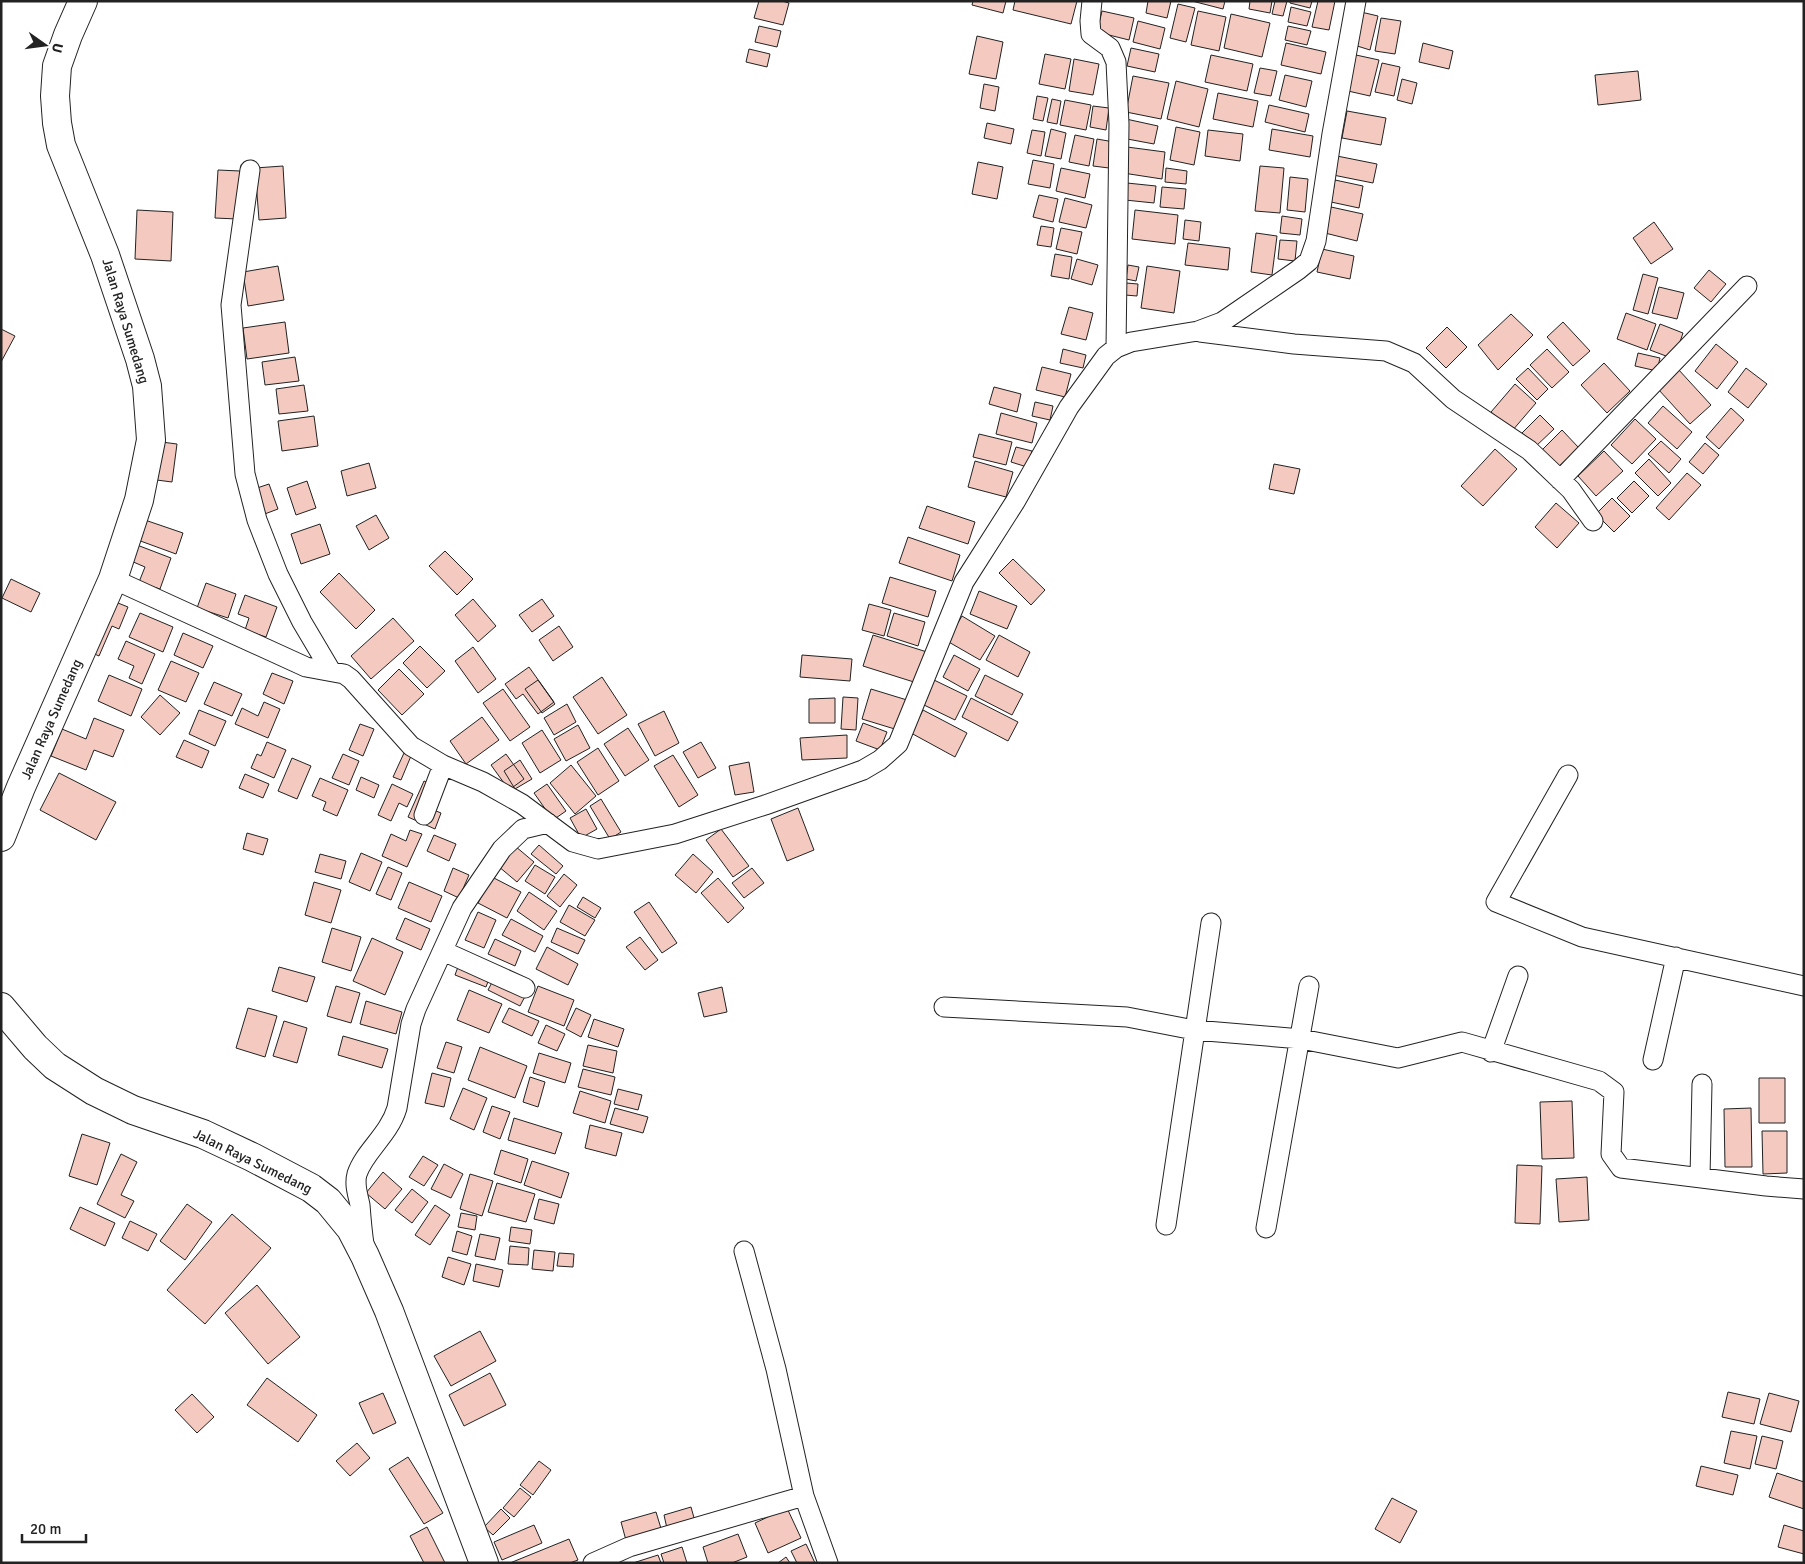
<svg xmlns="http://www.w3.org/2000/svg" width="1805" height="1564" font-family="Signika,sans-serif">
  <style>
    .building { fill: #f3c9c0; stroke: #222 }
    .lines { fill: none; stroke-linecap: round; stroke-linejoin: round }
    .minor-casing { stroke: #222; stroke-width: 21 }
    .trunk-casing { stroke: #222; stroke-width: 30 }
    .minor { stroke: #fff; stroke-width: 19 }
    .trunk { stroke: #fff; stroke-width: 28 }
    .labels { text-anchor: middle; stroke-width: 4; stroke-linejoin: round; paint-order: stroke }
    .street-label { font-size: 14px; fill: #222; stroke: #fff }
  </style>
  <rect width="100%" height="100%" fill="#fff"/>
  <path class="building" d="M759 1H782L789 3 783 25 754 18Z
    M973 1H1006L1003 13 972 5Z
    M1015 1H1077L1071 24 1013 10Z
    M1148 1H1171L1167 18 1146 13Z
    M1192 1H1225L1223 9Z
    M1250 1H1272L1270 13 1249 9Z
    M1275 1H1287L1283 16 1272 14Z
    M1290 1H1312L1310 8 1290 3Z
    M1318 1H1335L1329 30 1312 27Z
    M1178 4 1195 8 1186 42 1170 38Z
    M1291 7 1311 12 1307 26 1288 22Z
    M1102 11 1134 18 1129 40 1097 32Z
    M1198 11 1226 17 1219 51 1191 45Z
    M1361 12 1378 16 1370 50 1354 45Z
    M1231 14 1270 23 1262 57 1224 48Z
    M1381 18 1401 21 1395 54 1375 51Z
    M1138 21 1165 28 1160 49 1133 42Z
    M759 26 781 31 777 47 755 42Z
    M1288 26 1311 31 1307 45 1285 40Z
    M977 36 1003 42 996 79 969 74Z
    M1286 43 1326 52 1321 74 1281 65Z
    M1423 43 1453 51 1449 69 1419 62Z
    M1131 48 1159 54 1155 72 1127 66Z
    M749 49 770 54 767 67 746 62Z
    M1045 54 1071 59 1065 89 1039 84Z
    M1211 55 1253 64 1247 91 1205 82Z
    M1356 55 1379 60 1370 96 1348 91Z
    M1074 59 1099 64 1093 95 1069 91Z
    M1382 63 1400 67 1394 96 1375 92Z
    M1260 68 1277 71 1271 96 1254 93Z
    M1638 71 1641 100 1598 105 1595 75Z
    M1285 75 1312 81 1306 107 1279 100Z
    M1133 76 1169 83 1161 119 1126 112Z
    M1402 79 1417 83 1412 104 1397 100Z
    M1176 81 1208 89 1199 127 1167 119Z
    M984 84 999 87 995 111 980 108Z
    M1218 93 1258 101 1253 127 1213 119Z
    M1037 96 1048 98 1043 121 1033 119Z
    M1052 99 1061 101 1057 124 1047 122Z
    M1065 100 1091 105 1086 130 1060 125Z
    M1269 105 1309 114 1305 132 1265 122Z
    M1093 106 1109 108 1106 130 1090 127Z
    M1347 111 1386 118 1381 145 1342 138Z
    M1126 119 1158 126 1154 144 1122 138Z
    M987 123 1014 129 1011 144 984 138Z
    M1176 127 1200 132 1194 165 1170 160Z
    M1051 129 1066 133 1061 159 1045 156Z
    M1272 129 1313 136 1310 157 1269 150Z
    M1032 130 1045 132 1041 156 1027 153Z
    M1208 130 1243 134 1240 161 1205 156Z
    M1075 135 1094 139 1089 166 1069 162Z
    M1097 139 1114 142 1109 168 1093 166Z
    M1127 147 1165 152 1162 179 1123 173Z
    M1337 156 1377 164 1373 183 1333 175Z
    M1033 160 1054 164 1050 188 1028 184Z
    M978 162 1003 167 997 199 972 194Z
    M283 166 286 218 259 220 255 168Z
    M1260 166 1284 168 1280 213 1255 211Z
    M1061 168 1090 174 1085 198 1056 191Z
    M1166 168 1187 171 1186 184 1165 182Z
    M218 170 240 171 237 219 215 218Z
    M1290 177 1308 179 1305 212 1287 210Z
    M1335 180 1363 186 1359 208 1331 202Z
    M1127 183 1156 186 1154 203 1125 200Z
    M1162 187 1186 189 1184 209 1160 207Z
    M1039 195 1058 199 1053 222 1033 217Z
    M1065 198 1092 205 1086 228 1059 222Z
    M1331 207 1363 214 1357 241 1325 233Z
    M137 210 173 212 171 261 135 259Z
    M1135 210 1178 215 1175 244 1132 239Z
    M1282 216 1302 219 1300 235 1280 233Z
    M1185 220 1201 222 1199 241 1183 239Z
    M1654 222 1673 249 1651 264 1633 238Z
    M1041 226 1054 228 1051 247 1037 245Z
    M1061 228 1082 232 1077 254 1056 249Z
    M1256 233 1277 236 1272 275 1251 272Z
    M1280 240 1297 241 1295 261 1278 259Z
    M1188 243 1230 248 1228 270 1185 265Z
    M1322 249 1354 256 1350 279 1317 272Z
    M1055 254 1072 257 1069 279 1051 276Z
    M1077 259 1098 265 1092 285 1071 279Z
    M1128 265 1139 267 1136 281 1126 279Z
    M278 266 284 300 248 306 243 272Z
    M1147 266 1180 271 1174 313 1141 308Z
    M1709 270 1726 284 1711 302 1694 288Z
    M1643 274 1658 278 1648 314 1633 310Z
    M1126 283 1138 284 1137 296 1125 295Z
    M1659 287 1684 293 1677 319 1652 313Z
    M1069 307 1093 313 1086 340 1061 334Z
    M1626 313 1656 324 1647 350 1617 339Z
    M1511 314 1533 335 1498 370 1478 345Z
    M285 322 289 353 247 359 243 328Z
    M1563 322 1590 351 1573 366 1547 337Z
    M1660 324 1683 333 1674 359 1650 350Z
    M1447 327 1467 347 1446 368 1426 348Z
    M1 329 15 336 1 362Z
    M1716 344 1738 362 1717 389 1695 371Z
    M1063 349 1086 355 1083 368 1060 363Z
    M1547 349 1569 372 1552 388 1530 365Z
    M1638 353 1660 358 1657 371 1635 366Z
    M295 357 299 381 265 385 262 362Z
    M1604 363 1630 391 1607 413 1581 385Z
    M1042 367 1071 374 1065 397 1036 390Z
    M1528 368 1548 389 1537 400 1516 379Z
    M1746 368 1767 384 1748 408 1728 392Z
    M1678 369 1711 405 1690 424 1658 389Z
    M1515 384 1536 403 1512 431 1491 412Z
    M304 385 308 411 279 414 276 389Z
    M994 387 1021 394 1017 412 989 404Z
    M1035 402 1053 406 1050 420 1032 416Z
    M1663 406 1692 432 1677 449 1648 423Z
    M1731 408 1744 420 1719 449 1706 437Z
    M1001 413 1037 423 1032 443 996 434Z
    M1540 415 1554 429 1535 447 1522 433Z
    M314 416 318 446 282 451 278 421Z
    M1635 419 1656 439 1632 464 1611 445Z
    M1562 430 1579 448 1556 469 1540 452Z
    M979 434 1012 442 1006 465 973 457Z
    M154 441 177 444 172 482 149 479Z
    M1661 441 1681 459 1669 473 1648 454Z
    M1705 443 1719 455 1703 474 1689 462Z
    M1016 447 1032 451 1027 467 1011 462Z
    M1495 449 1517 469 1483 506 1461 486Z
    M1604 451 1623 471 1596 496 1578 476Z
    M1649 459 1671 483 1658 496 1635 473Z
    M975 461 1013 472 1006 497 968 487Z
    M369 463 376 488 347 496 341 471Z
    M1274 464 1300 469 1294 494 1269 489Z
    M1687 473 1701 485 1669 520 1656 508Z
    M307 481 316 508 296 515 287 488Z
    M1634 481 1649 496 1632 513 1617 498Z
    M269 484 278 509 262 515 254 489Z
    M1612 498 1630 516 1614 532 1596 514Z
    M1556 503 1579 523 1557 548 1535 527Z
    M927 506 975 522 968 544 919 528Z
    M376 515 389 538 369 550 356 526Z
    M142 519 183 533 176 554 135 539Z
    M320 524 330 554 301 564 291 534Z
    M908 537 960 555 952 581 899 563Z
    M137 545 171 558 160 589 139 582 145 567 131 561Z
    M445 551 473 579 457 595 429 566Z
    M1013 559 1045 590 1031 605 999 573Z
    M339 573 375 610 356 629 320 592Z
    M890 577 936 591 928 617 882 603Z
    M11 579 40 593 31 612 2 598Z
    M206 583 236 594 228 618 197 608Z
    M979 591 1017 606 1007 629 970 614Z
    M245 595 277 607 266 637 245 630 249 618 238 614Z
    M108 599 128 607 119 629 112 626 99 656 86 650Z
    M473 599 496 626 478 642 455 615Z
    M542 599 554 616 532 632 519 615Z
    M869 604 891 610 884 636 862 630Z
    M140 613 173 627 163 652 129 637Z
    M894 613 925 622 918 646 887 636Z
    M962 616 995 636 980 660 947 641Z
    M393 618 414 641 371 679 351 656Z
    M559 626 573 647 553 661 539 640Z
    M183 633 213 646 203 668 174 655Z
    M873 635 927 652 917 683 863 666Z
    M999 635 1030 652 1018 677 986 660Z
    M126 641 155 654 142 684 129 678 134 666 118 659Z
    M420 646 445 671 427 688 403 663Z
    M473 647 496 679 478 693 455 661Z
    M802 655 852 659 850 681 800 677Z
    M954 655 980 669 968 691 943 677Z
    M171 661 199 673 186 702 158 690Z
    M529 667 554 702 538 714 523 694 516 699 505 684Z
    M399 669 424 694 402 715 378 690Z
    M272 673 293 681 284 704 263 694Z
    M109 675 142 689 131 716 98 701Z
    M985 675 1023 694 1012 715 975 696Z
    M602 677 627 715 598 734 573 697Z
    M538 680 555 704 542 713 525 689Z
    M934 680 967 696 955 720 922 704Z
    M214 682 242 694 232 716 204 704Z
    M503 689 530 727 510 741 483 703Z
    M871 689 907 700 898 730 862 719Z
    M160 695 180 713 160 735 141 717Z
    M843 697 858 698 856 730 841 729Z
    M835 698V723H809V699Z
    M971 698 1018 722 1008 741 962 717Z
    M264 702 280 709 268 738 235 724 242 708 258 716Z
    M567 704 576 722 554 735 544 718Z
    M199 710 226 721 215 746 189 734Z
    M923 710 967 733 955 757 911 733Z
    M664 711 679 743 655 756 638 724Z
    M482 717 499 740 466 764 450 741Z
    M94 718 124 730 113 757 94 750 86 770 51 756 62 729 86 739Z
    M863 723 887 732 880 750 856 741Z
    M360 724 374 729 363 756 349 750Z
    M578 725 590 748 566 761 554 739Z
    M628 728 649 760 625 776 604 744Z
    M542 730 561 760 540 773 522 743Z
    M847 735V758L802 760 800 738Z
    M184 740 209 751 202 768 176 757Z
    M267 742 286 750 274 778 251 768 257 754 261 756Z
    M701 742 716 768 698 778 683 752Z
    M598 748 619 781 598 795 577 762Z
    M404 753 411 756 401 780 393 777Z
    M343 754 359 761 349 785 332 778Z
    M506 754 524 779 509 790 491 765Z
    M673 755 698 795 679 807 654 766Z
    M292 758 311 766 297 799 278 791Z
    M520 760 532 779 515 789 504 771Z
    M749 762 754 792 735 795 729 766Z
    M571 765 596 796 575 814 550 783Z
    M59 773 116 802 96 840 40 810Z
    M245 774 269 784 263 798 239 788Z
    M361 777 379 785 374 798 356 790Z
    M320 778 348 790 337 816 323 810 326 802 312 796Z
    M424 781 438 787 429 808 441 813 435 829 408 817Z
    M392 784 413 794 407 807 399 803 391 821 378 815Z
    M547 784 566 811 553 820 534 793Z
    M601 799 621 832 610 839 590 806Z
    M798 808 814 850 787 861 771 819Z
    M586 809 597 829 581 838 570 818Z
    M721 829 749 866 733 877 706 840Z
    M410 830 422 834 407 867 382 856 391 834 406 841Z
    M247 833 268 839 263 855 243 849Z
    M434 835 456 844 449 861 427 851Z
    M539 845 563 866 556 874 531 854Z
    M515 846 534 862 517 882 498 866Z
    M361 853 382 862 370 891 349 882Z
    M320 854 346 861 341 879 315 872Z
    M693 854 713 872 696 893 675 875Z
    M535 865 555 877 545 894 525 881Z
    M388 867 402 873 391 900 376 894Z
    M453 868 469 875 459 898 444 891Z
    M752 868 764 883 744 898 732 883Z
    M564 874 577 885 560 907 547 896Z
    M492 877 521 892 507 918 478 903Z
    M718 878 744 908 728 923 701 893Z
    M314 882 341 890 331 923 305 915Z
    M409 882 442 896 431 922 398 908Z
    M529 892 557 911 544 930 517 911Z
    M583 897 601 908 595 918 577 907Z
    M649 902 677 943 662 953 634 912Z
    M569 905 595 920 585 936 560 922Z
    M478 912 496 920 484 948 465 940Z
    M405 918 430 929 421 950 396 939Z
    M511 919 543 936 535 952 502 935Z
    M332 928 361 937 351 971 322 962Z
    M557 928 585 940 578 954 551 942Z
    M640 937 658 960 645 970 626 947Z
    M372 938 403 952 385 995 353 981Z
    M495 939 521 951 515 966 488 954Z
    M547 947 578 964 568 985 536 969Z
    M463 953 494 965 486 987 455 975Z
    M279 967 315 977 307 1002 272 991Z
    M500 967 532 983 520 1006 488 990Z
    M336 986 360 993 351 1023 327 1016Z
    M538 986 574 1000 564 1026 528 1012Z
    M722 987 727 1012 704 1017 698 993Z
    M469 990 502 1004 489 1033 457 1020Z
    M366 1001 402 1012 396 1034 360 1024Z
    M248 1008 277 1016 265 1057 236 1048Z
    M509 1008 539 1021 532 1036 502 1022Z
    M576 1008 591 1015 581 1037 566 1029Z
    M594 1019 624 1029 618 1047 588 1037Z
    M284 1021 307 1028 297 1063 273 1056Z
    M546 1025 565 1034 557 1051 538 1043Z
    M343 1036 388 1049 382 1068 338 1055Z
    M446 1042 462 1047 454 1073 437 1068Z
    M588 1045 617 1051 613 1073 583 1066Z
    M480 1047 527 1066 515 1098 468 1080Z
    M539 1053 571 1063 565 1083 533 1073Z
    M583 1069 615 1077 611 1095 578 1087Z
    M432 1073 451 1078 444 1107 425 1103Z
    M530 1077 545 1082 538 1107 523 1102Z
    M1759 1078H1785V1123H1759Z
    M463 1088 487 1098 474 1130 450 1119Z
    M618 1089 642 1095 638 1110 614 1104Z
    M580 1091 611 1101 605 1123 573 1113Z
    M1572 1101 1574 1158 1542 1159 1540 1102Z
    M492 1106 510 1112 500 1139 483 1132Z
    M615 1108 648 1117 643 1133 610 1124Z
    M1751 1108 1752 1167H1725L1724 1109Z
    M514 1118 562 1133 555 1154 508 1140Z
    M590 1125 622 1133 616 1156 585 1148Z
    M1762 1131H1787V1173L1763 1174Z
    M82 1134 110 1143 97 1185 69 1176Z
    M501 1150 528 1159 521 1183 494 1174Z
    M121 1154 137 1162 121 1195 134 1201 125 1218 97 1204Z
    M423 1156 438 1165 424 1186 409 1177Z
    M532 1161 569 1173 561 1198 524 1185Z
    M444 1164 463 1174 451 1198 431 1189Z
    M1517 1165 1542 1166 1540 1224 1515 1223Z
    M383 1172 402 1189 385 1209 366 1193Z
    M470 1174 493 1181 482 1216 460 1209Z
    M1587 1177 1589 1220 1559 1222 1556 1179Z
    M497 1183 535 1194 526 1222 488 1212Z
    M412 1189 428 1202 412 1223 395 1210Z
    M539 1199 559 1204 554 1224 534 1219Z
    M187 1204 212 1222 185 1260 160 1241Z
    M435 1205 450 1215 430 1245 415 1235Z
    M80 1207 115 1223 105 1246 70 1229Z
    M461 1213 477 1216 475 1230 458 1227Z
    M232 1214 271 1248 205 1324 167 1290Z
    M130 1221 157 1234 148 1251 122 1238Z
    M511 1227 532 1230 530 1244 509 1241Z
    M457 1231 472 1236 467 1255 452 1251Z
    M480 1234 500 1238 495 1260 475 1256Z
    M510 1246 529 1248 528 1265 508 1264Z
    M534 1250 555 1252 553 1271 532 1269Z
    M559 1253 574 1254 573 1267 557 1266Z
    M448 1257 471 1264 464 1285 442 1277Z
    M476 1264 503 1270 499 1287 473 1281Z
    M257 1285 300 1337 268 1364 225 1313Z
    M480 1331 496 1361 451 1386 434 1356Z
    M490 1373 506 1405 464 1426 449 1395Z
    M267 1378 317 1415 298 1442 247 1405Z
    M1728 1392 1760 1399 1754 1424 1722 1417Z
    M383 1393 396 1423 373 1434 359 1403Z
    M1769 1393 1799 1401 1791 1432 1760 1424Z
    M192 1394 214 1417 197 1433 175 1410Z
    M1731 1431 1757 1436 1750 1469 1724 1463Z
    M1762 1436 1783 1441 1776 1469 1755 1464Z
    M357 1443 370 1458 350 1476 336 1461Z
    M408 1457 443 1513 424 1524 389 1469Z
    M539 1461 551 1470 533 1495 520 1485Z
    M1701 1466 1738 1475 1733 1495 1696 1486Z
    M1777 1473 1804 1482V1509L1769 1497Z
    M520 1488 531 1497 514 1517 503 1508Z
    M1392 1498 1417 1511 1400 1543 1375 1529Z
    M691 1507 696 1525 668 1533 664 1515Z
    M787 1508 801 1538 768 1553 755 1523Z
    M501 1509 510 1518 493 1535 484 1527Z
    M656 1512 663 1535 627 1544 621 1522Z
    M534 1525 542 1543 502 1560 494 1542Z
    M1784 1525 1804 1531V1554L1778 1547Z
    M427 1527 445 1563H424L410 1536Z
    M738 1534 747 1557 732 1563H708L703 1547Z
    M569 1539 578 1560 570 1563H510Z
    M806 1544 815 1563H797L791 1551Z
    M682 1547 687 1563H664L661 1554Z
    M658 1555 661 1563H633Z
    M786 1557 790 1563H778Z"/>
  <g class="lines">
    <defs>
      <path id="minor" d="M1092 1 1090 21 1091 34 1110 48 1116 62 1119 124 1116 348
        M250 170 231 305 245 474 257 520 278 574 302 622 331 671
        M1200 332 1294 344 1386 351 1414 363 1453 399 1529 450 1571 490 1593 521
        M1560 480 1747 286
        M113 579 306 667 344 674 351 679 411 746 443 765 483 782 522 804 573 842 598 849 675 834 765 805 863 770 880 760 898 744 964 582 1015 502 1069 407 1106 356 1116 348 1131 342 1198 331 1222 322 1298 270 1309 261 1316 241 1332 134 1356 1
        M1568 775 1496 902 1582 937 1804 986
        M424 815 443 765
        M443 951 525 988
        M944 1007 1127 1017 1194 1030 1301 1039 1398 1058 1462 1042 1599 1081 1614 1092 1611 1154 1621 1168 1766 1186 1804 1189
        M1491 1052 1518 976
        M1653 1060 1676 957
        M1700 1177 1702 1084
        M1166 1225 1211 923
        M1266 1228 1309 986
        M364 1244C362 1231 361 1218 360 1205 358 1195 354 1185 357 1174 364 1152 389 1135 397 1108L411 1024 416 1009 462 908 502 849 523 829 548 823
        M744 1251 776 1369 804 1496 828 1563
        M593 1563 629 1547 804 1496"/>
      <path id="trunk" d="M1 837 21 787 113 579 139 500 151 440 147 386 140 359 105 255 61 145 57 123 55 96 57 66 68 35 83 1
        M1 1007 35 1047 55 1066 94 1091 133 1110 203 1134 252 1157 311 1188 328 1201 351 1229 365 1256 389 1311 484 1563"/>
    </defs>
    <use href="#minor" class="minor-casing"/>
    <use href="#trunk" class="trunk-casing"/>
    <use href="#minor" class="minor"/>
    <use href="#trunk" class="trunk"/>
  </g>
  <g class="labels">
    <g class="street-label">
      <text transform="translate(126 321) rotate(73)" y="5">Jalan Raya Sumedang</text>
      <text transform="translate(51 719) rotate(-66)" y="5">Jalan Raya Sumedang</text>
      <text transform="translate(253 1161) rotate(26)" y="5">Jalan Raya Sumedang</text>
    </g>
  </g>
  <rect width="1805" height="1564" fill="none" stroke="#222222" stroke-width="5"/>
  <g transform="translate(45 45) rotate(104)" stroke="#ffffff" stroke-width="4" paint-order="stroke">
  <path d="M0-4L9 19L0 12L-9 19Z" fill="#222222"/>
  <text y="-8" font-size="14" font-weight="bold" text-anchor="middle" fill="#222222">U</text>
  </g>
  <path d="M22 1534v8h64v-8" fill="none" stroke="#222222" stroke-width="2.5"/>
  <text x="30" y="1534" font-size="15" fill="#222222" stroke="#ffffff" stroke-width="4" paint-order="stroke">20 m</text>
</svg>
